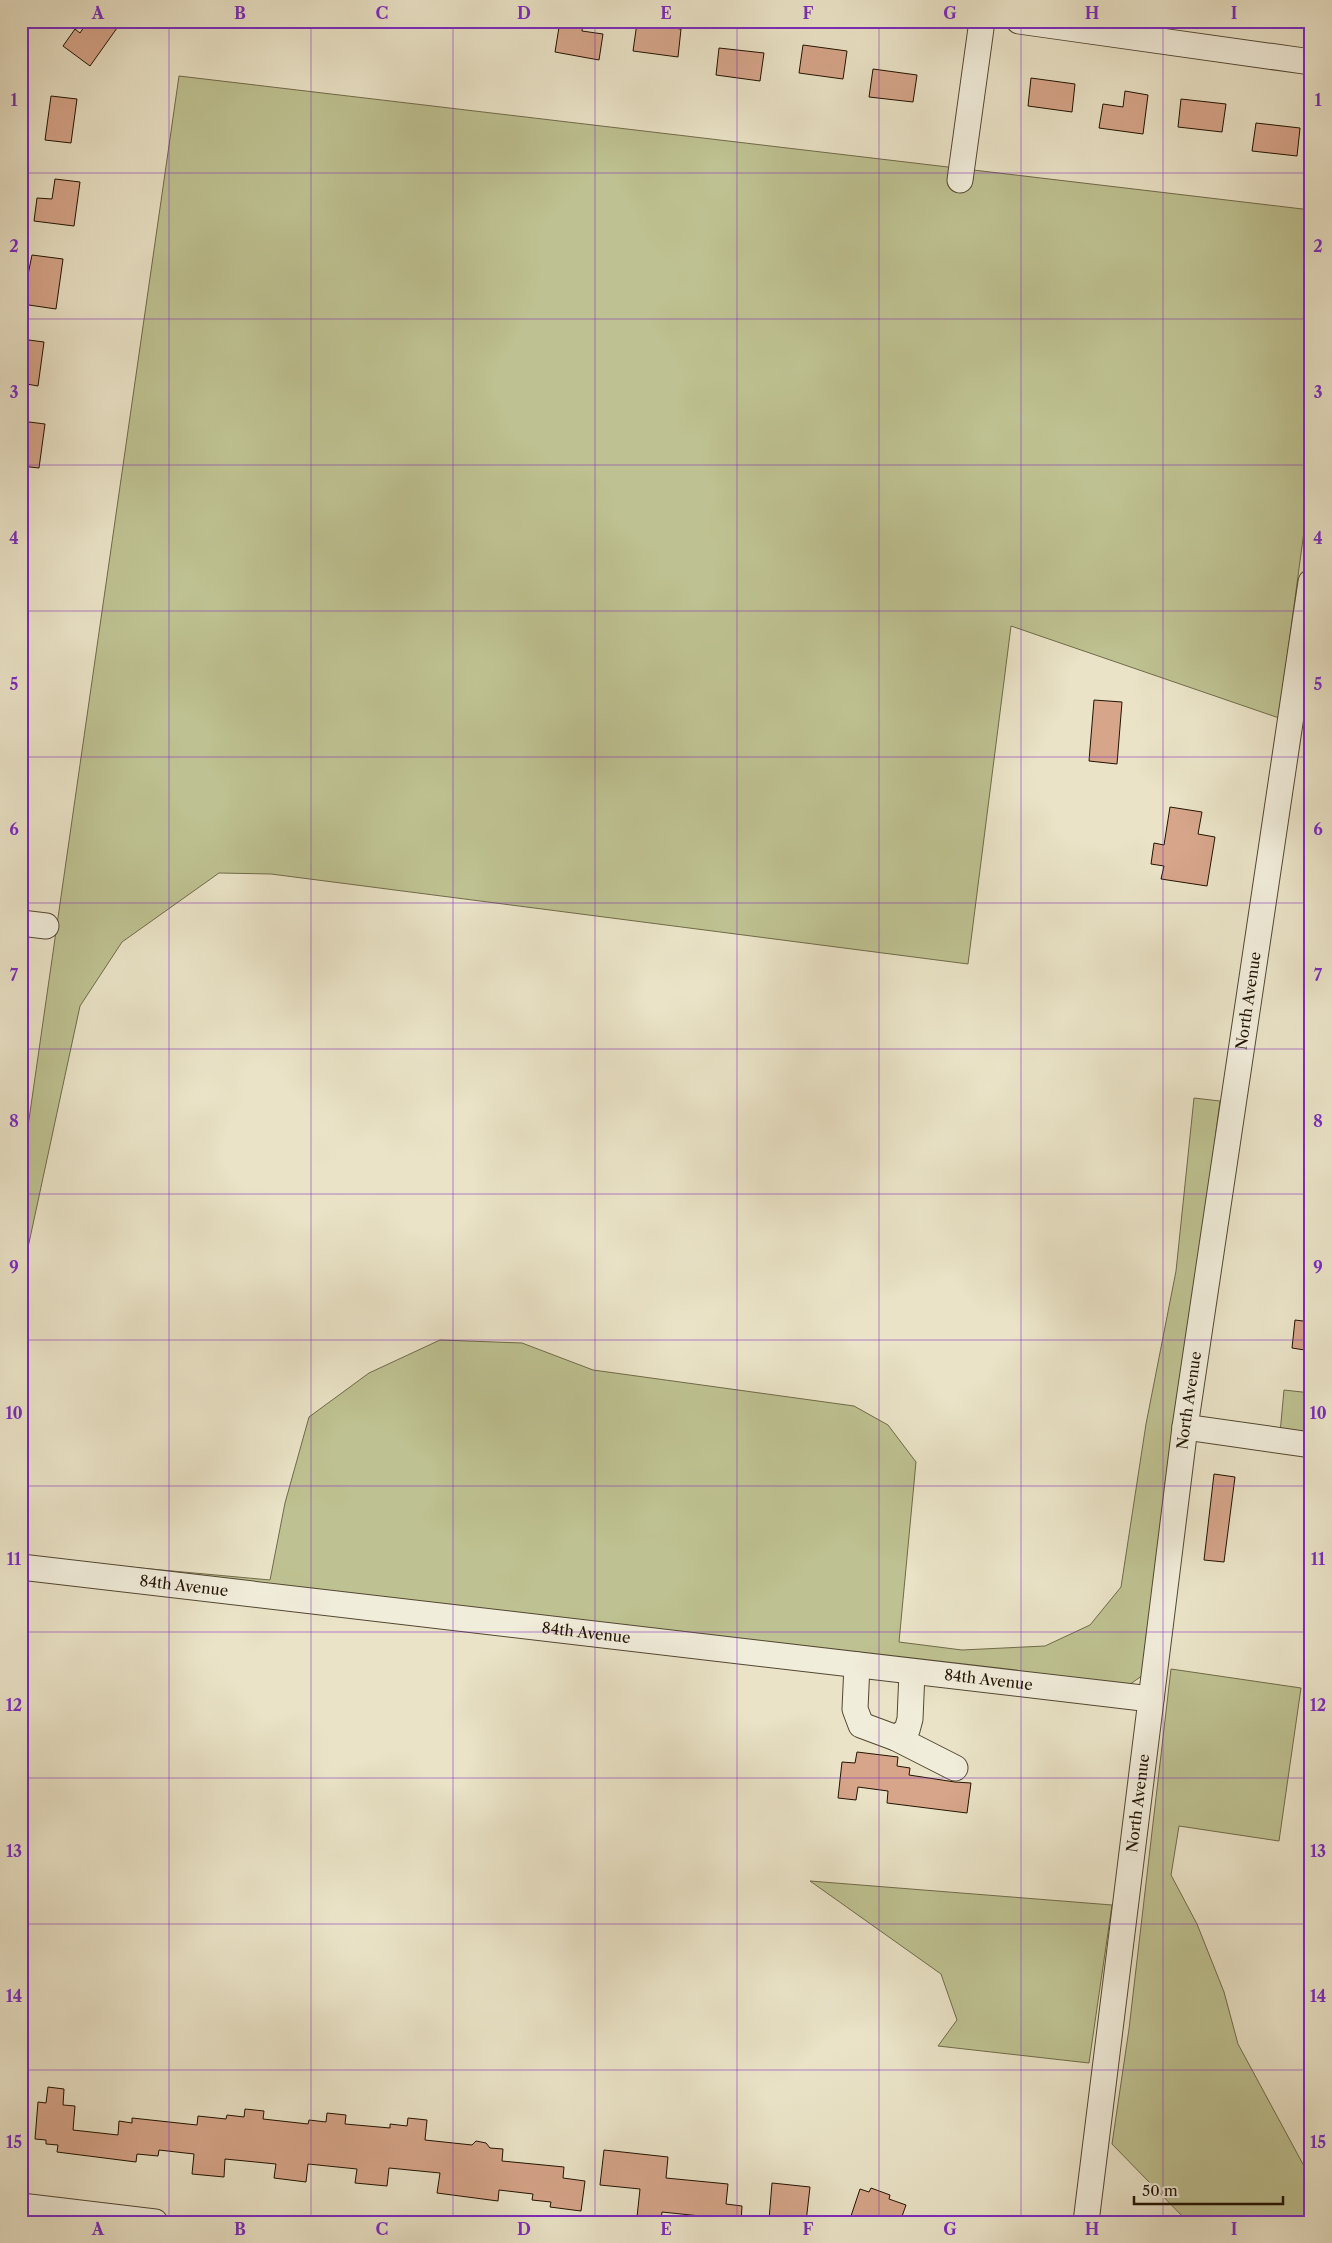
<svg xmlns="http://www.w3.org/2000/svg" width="1332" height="2243" font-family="'Libre Caslon Text',serif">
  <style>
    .green { fill: #bec191; stroke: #706a49 }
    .building { fill: #d6a58a; stroke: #211301 }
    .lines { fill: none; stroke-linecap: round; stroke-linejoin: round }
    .minor-casing { stroke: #534732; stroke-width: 27 }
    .minor { stroke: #f1eddb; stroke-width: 25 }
    .grid { fill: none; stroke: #7b2cbf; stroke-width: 1; stroke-opacity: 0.55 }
    .labels { text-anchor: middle; stroke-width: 5; stroke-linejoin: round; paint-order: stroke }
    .street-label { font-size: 15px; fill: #211301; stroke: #f1eddb }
    .neatline { fill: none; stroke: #7b2cbf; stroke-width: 2 }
    .grid-label { font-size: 16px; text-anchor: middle; font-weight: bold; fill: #7b2cbf }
  </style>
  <rect width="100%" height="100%" fill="#eae3c7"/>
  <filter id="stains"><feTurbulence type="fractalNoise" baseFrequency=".004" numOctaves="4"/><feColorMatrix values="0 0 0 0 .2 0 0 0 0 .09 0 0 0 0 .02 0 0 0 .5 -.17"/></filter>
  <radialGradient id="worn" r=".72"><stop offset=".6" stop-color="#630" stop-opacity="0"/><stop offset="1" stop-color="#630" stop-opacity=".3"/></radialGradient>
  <path class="green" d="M179 76 1311 210V479L1279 718 1011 626 968 964 271 874 219 873 122 942 80 1006 24 1266 21 1302V1175Z
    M1194 1098 1220 1101 1146 1673 1119 1692 21 1557 270 1580 285 1503 309 1417 369 1373 440 1340 522 1343 593 1370 854 1406 888 1425 916 1462 899 1642 962 1650 1045 1646 1090 1625 1121 1587 1146 1424 1176 1271Z
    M1284 1390 1311 1393V1437L1280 1433Z
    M1171 1669 1301 1688 1279 1841 1179 1826 1171 1875 1197 1924 1224 1992 1238 2044 1311 2179V2222H1188L1112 2144 1129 2029Z
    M810 1881 1112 1905 1089 2063 938 2046 957 2020 941 1974Z"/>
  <path class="building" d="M88 21H122L90 66 63 46 75 29 80 33Z
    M560 21H583L582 31 603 34 599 60 555 52Z
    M637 23 681 29 678 57 633 51Z
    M803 45 847 51 843 79 799 73Z
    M719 48 764 53 760 81 716 75Z
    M873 69 917 75 913 102 869 97Z
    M1031 78 1075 84 1072 112 1028 106Z
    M1125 91 1148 95 1143 134 1099 128 1103 104 1123 107Z
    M51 96 77 99 71 143 45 140Z
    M1181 99 1226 104 1222 132 1178 127Z
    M1256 123 1300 128 1297 156 1252 151Z
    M55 179 80 182 74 226 34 221 37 198 52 199Z
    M32 255 63 259 56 309 22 304Z
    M21 339 44 342 38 386 21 383Z
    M21 421 45 424 39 468 21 466Z
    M1094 700 1122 702 1117 764 1089 761Z
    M1170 807 1202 812 1198 834 1215 837 1207 886 1161 879 1164 866 1151 864 1154 843 1164 845Z
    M1295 1320 1311 1322V1351L1292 1348Z
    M1214 1474 1235 1477 1224 1562 1204 1560Z
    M857 1752 898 1757 897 1766 910 1768 909 1775 955 1782 971 1783 967 1813 887 1803 888 1791 858 1787 856 1800 838 1798 842 1762 855 1763Z
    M48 2087 64 2089 63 2105 75 2106 73 2130 118 2135 119 2121 132 2123V2118L197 2125 198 2116 226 2119 227 2115 244 2117 245 2109 264 2111 263 2119 308 2124 309 2120 326 2122 327 2113 346 2115 345 2124 390 2128V2124L407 2126 408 2118 427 2120 425 2140 472 2145 476 2141 486 2143 490 2148 503 2149 502 2161 564 2167 563 2178 585 2181 581 2211 550 2207 551 2202 532 2200 533 2194 499 2190 498 2201 437 2193 440 2173 389 2168 387 2186 355 2183 357 2169 308 2164 306 2182 274 2178 276 2164 225 2159 224 2177 192 2174 194 2154 159 2150 158 2156 137 2154 136 2162 57 2152 58 2145 46 2144V2140L35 2139 38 2102 46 2103Z
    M604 2150 668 2157 666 2178 728 2184 726 2204 742 2206 741 2222H709L710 2217 662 2212 661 2220 637 2217 640 2189 600 2185Z
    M772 2183 810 2187 806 2222 769 2220Z
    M871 2188 890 2195 889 2199 906 2205 900 2222H849L860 2189 869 2192Z"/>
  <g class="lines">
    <defs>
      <g id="minor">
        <path d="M1019 21 1311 62"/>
        <path d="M960 180 982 21"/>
        <path d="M21 923 46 926"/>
        <path d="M1185 1427 1311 1445"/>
        <path id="s1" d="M21 1567 1151 1699"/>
        <path d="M857 1665 855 1709 861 1725 896 1738 955 1768"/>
        <path d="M896 1738 907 1730 910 1719 912 1672"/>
        <path d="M21 2206 155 2222"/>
        <path id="s2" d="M1086 2222 1185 1427 1311 582"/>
      </g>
    </defs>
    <use href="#minor" class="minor-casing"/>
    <use href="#minor" class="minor"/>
  </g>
  <path class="grid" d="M169 21V2222M311 21V2222M453 21V2222M595 21V2222M737 21V2222M879 21V2222M1021 21V2222M1163 21V2222M21 173H1311M21 319H1311M21 465H1311M21 611H1311M21 757H1311M21 903H1311M21 1049H1311M21 1194H1311M21 1340H1311M21 1486H1311M21 1632H1311M21 1778H1311M21 1924H1311M21 2070H1311"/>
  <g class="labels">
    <g class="street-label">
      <text dy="5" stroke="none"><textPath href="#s2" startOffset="1232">North Avenue</textPath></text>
      <text dy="5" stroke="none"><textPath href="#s2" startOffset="828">North Avenue</textPath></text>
      <text dy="5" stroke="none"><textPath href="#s1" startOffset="164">84th Avenue</textPath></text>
      <text dy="5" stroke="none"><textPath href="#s1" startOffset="569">84th Avenue</textPath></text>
      <text dy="5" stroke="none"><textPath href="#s1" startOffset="974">84th Avenue</textPath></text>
      <text dy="5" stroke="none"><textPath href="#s2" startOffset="422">North Avenue</textPath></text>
    </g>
  </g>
  <rect width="1332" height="2243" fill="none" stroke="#eae3c7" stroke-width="55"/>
  <path d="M1134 2196v8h149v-8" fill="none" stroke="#211301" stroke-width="2.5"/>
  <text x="1142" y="2196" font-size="15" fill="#211301" stroke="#f1eddb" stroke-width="4" paint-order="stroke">50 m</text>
  <rect x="28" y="28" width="1276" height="2188" class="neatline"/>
  <g class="grid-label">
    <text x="98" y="19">A</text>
    <text x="240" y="19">B</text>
    <text x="382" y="19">C</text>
    <text x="524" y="19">D</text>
    <text x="666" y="19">E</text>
    <text x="808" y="19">F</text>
    <text x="950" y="19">G</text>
    <text x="1092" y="19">H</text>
    <text x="1234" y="19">I</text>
    <text x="14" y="106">1</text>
    <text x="1318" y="106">1</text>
    <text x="14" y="252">2</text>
    <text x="1318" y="252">2</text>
    <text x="14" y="398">3</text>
    <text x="1318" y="398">3</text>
    <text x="14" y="544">4</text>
    <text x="1318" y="544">4</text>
    <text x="14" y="690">5</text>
    <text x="1318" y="690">5</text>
    <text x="14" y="835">6</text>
    <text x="1318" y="835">6</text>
    <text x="14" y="981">7</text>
    <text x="1318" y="981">7</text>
    <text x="14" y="1127">8</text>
    <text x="1318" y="1127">8</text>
    <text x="14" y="1273">9</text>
    <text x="1318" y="1273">9</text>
    <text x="14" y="1419">10</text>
    <text x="1318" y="1419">10</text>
    <text x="14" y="1565">11</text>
    <text x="1318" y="1565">11</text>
    <text x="14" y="1711">12</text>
    <text x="1318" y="1711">12</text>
    <text x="14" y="1857">13</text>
    <text x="1318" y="1857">13</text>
    <text x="14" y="2002">14</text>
    <text x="1318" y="2002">14</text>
    <text x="14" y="2148">15</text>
    <text x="1318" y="2148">15</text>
    <text x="98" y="2235">A</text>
    <text x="240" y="2235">B</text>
    <text x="382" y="2235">C</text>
    <text x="524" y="2235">D</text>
    <text x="666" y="2235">E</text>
    <text x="808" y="2235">F</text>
    <text x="950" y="2235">G</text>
    <text x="1092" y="2235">H</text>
    <text x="1234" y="2235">I</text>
  </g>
  <rect width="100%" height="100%" filter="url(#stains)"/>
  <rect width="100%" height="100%" fill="url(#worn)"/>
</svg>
